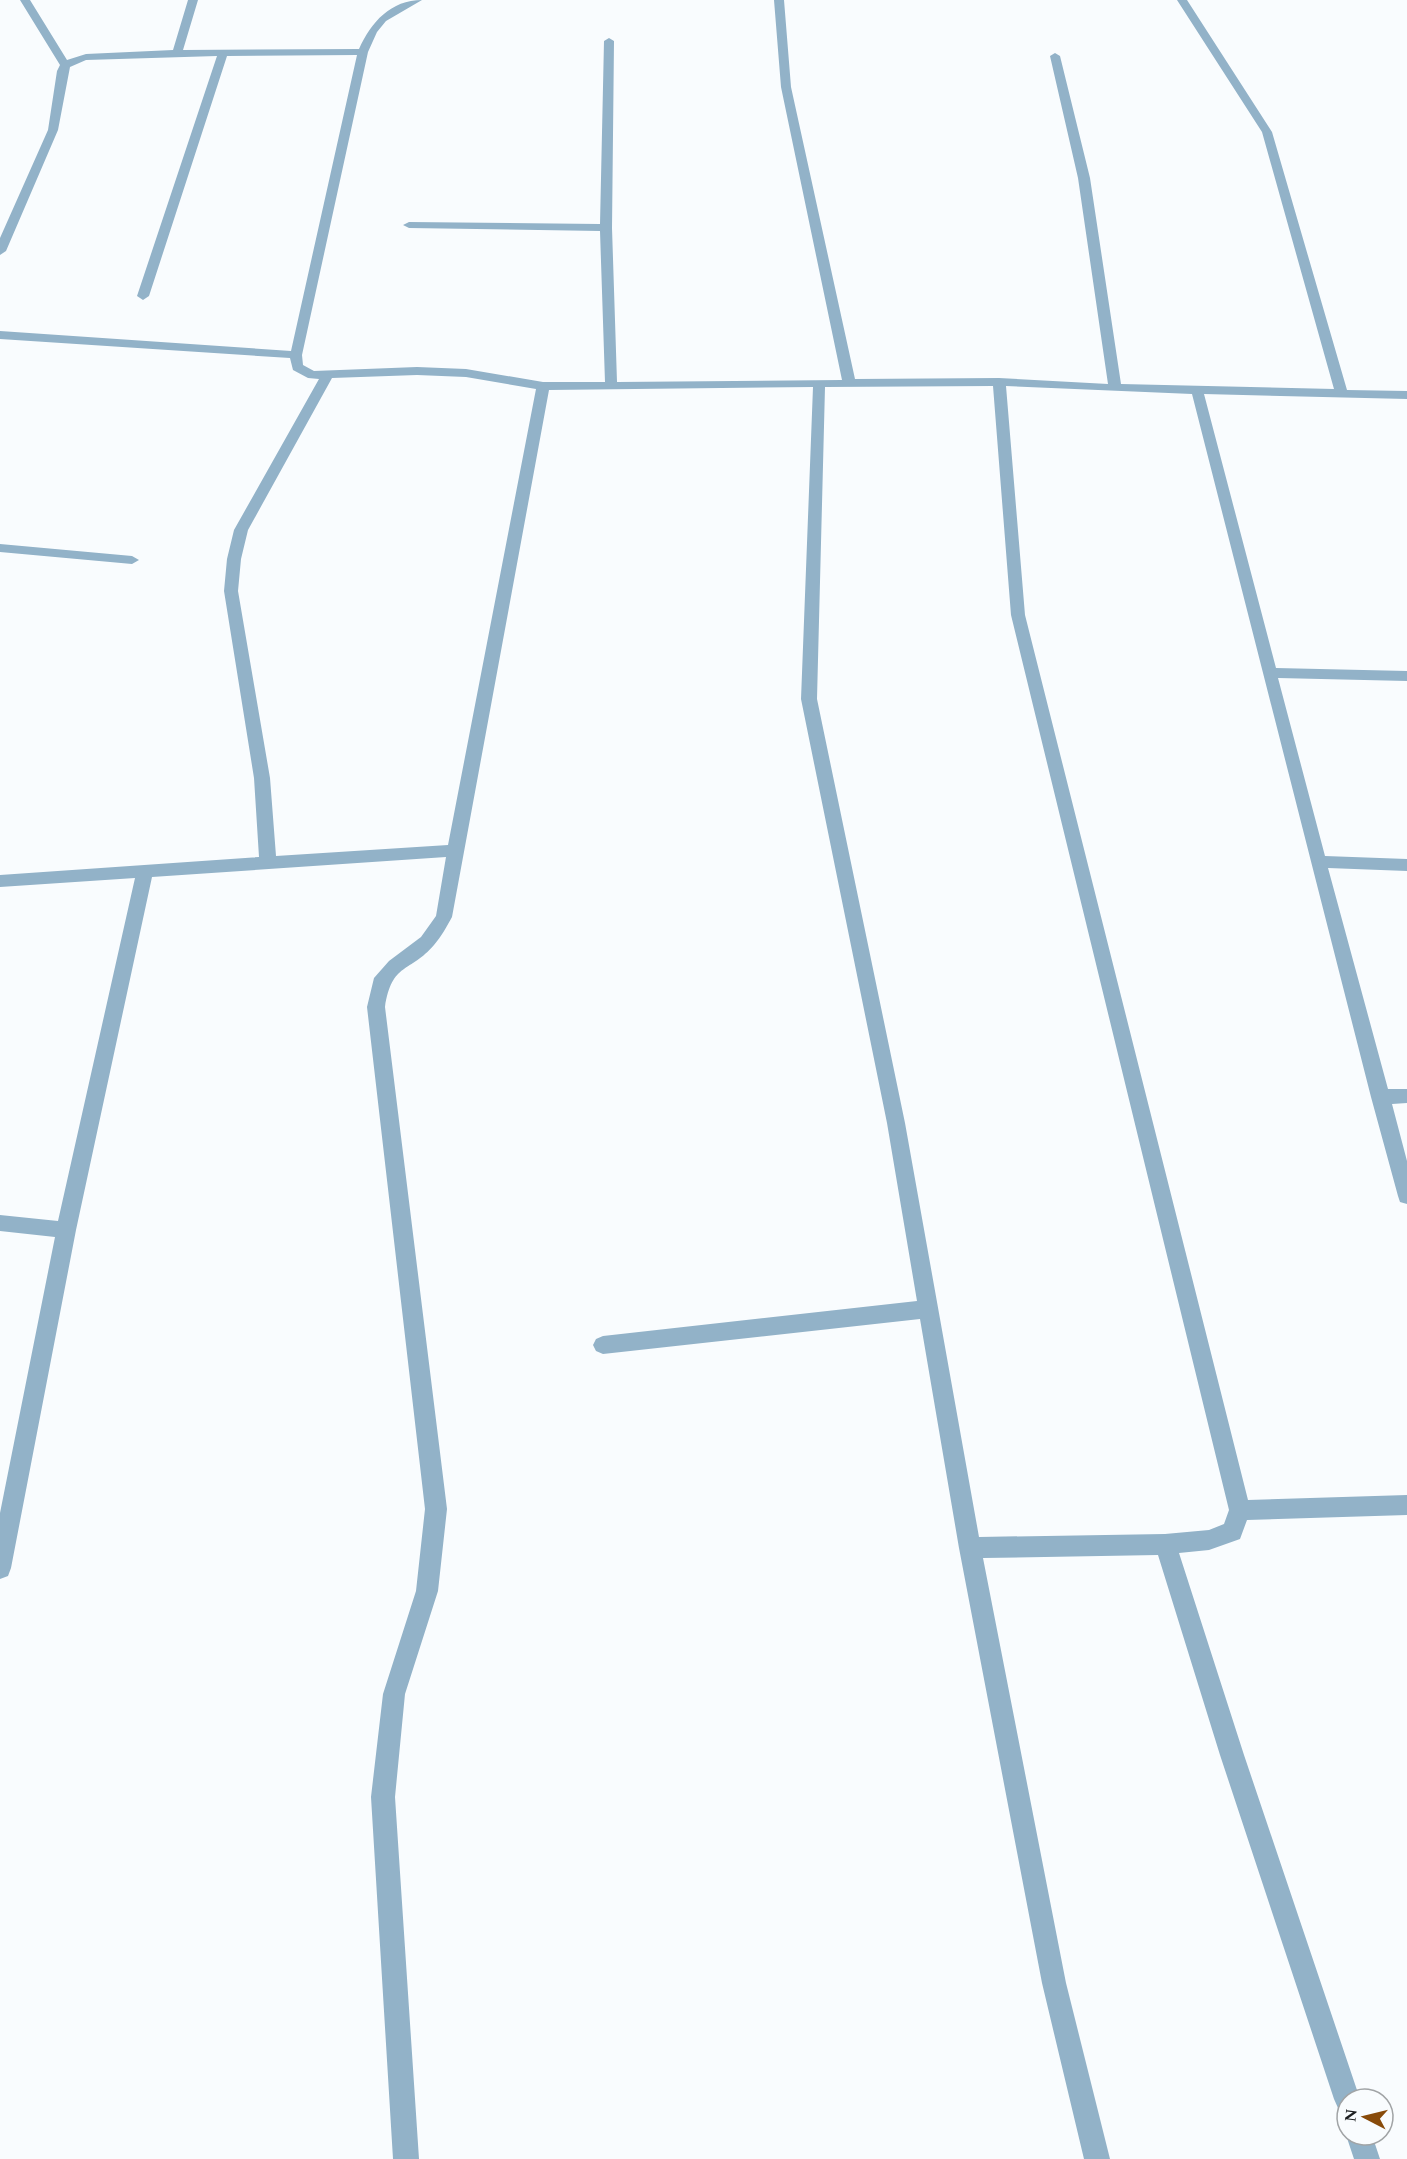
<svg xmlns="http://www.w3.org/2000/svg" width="1407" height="2159" font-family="Spectral,serif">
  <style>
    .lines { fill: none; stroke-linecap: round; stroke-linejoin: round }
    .minor { fill: #92b2c8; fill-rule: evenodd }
  </style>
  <rect width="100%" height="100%" fill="#f9fcfe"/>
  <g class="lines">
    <path class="minor" d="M20 0H30L67 60 86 54 173 50 188 0H198L183 50 359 49C371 22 391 0 422 0L386 21 377 32 368 52 302 355 303 365 314 371 417 367 466 369 543 382H605L600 231 409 228 403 225 409 222 600 224 604 41 609 38 614 41 612 228 617 382 842 380 781 87 774 0H784L791 87 855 379 999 378 1108 384 1078 178 1050 56 1055 53 1060 56 1090 178 1121 384 1334 389 1262 132 1177 0H1187L1272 132 1347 390 1407 391V399L1204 394 1276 668 1407 671V681L1278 678 1325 856 1407 859V871L1328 868 1388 1089H1407V1103L1392 1104 1407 1161V1204L1400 1202 1398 1196 1371 1097 1192 394 1006 386 1025 615 1248 1500 1407 1495V1515L1247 1520 1240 1539 1209 1550 1179 1553 1244 1755 1360 2099H1347V2112L1338 2108 1334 2099 1220 1755 1158 1555 983 1558 1066 1983 1110 2159H1084L1042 1983 959 1548 920 1319 603 1354 596 1351 593 1345 596 1339 603 1336 917 1301 887 1123 801 699 813 387 549 390 452 917C447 926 441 937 434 945 410 973 392 962 385 1007L447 1509 438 1591 405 1694 395 1797 419 2159H393L371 1797 383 1694 416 1591 425 1509 367 1007 374 978 389 961 421 937 436 916 446 857 152 877 76 1230 11 1568 8 1576 0 1579V1513L55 1237 0 1231V1215L58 1221 135 878 0 887V875L259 857 254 778 224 591 227 559 234 530 319 379 308 378 293 370 290 358 0 339V331L291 351 357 55 227 56 149 296 143 300 137 296 217 56 86 60 70 67 58 130 6 251 0 255V238L48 130 57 71 60 65ZM417 375 466 377 536 389 448 845 276 856 270 778 238 591 241 559 248 530 332 378ZM993 386 1011 615 1229 1510 1224 1524 1209 1530 1165 1534 979 1537 905 1123 817 699 825 387Z
      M0 544 132 556 139 560 132 564 0 552Z
      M1347 2133V2135H1372L1380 2159H1354L1346 2135Z"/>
  </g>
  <g transform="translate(1365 2117) rotate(277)"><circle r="28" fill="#f9fcfe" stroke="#a1a4a6" stroke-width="1.5"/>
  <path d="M0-4.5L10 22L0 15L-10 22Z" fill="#884b0a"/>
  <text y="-9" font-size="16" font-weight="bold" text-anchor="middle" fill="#1d1f21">N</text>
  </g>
</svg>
